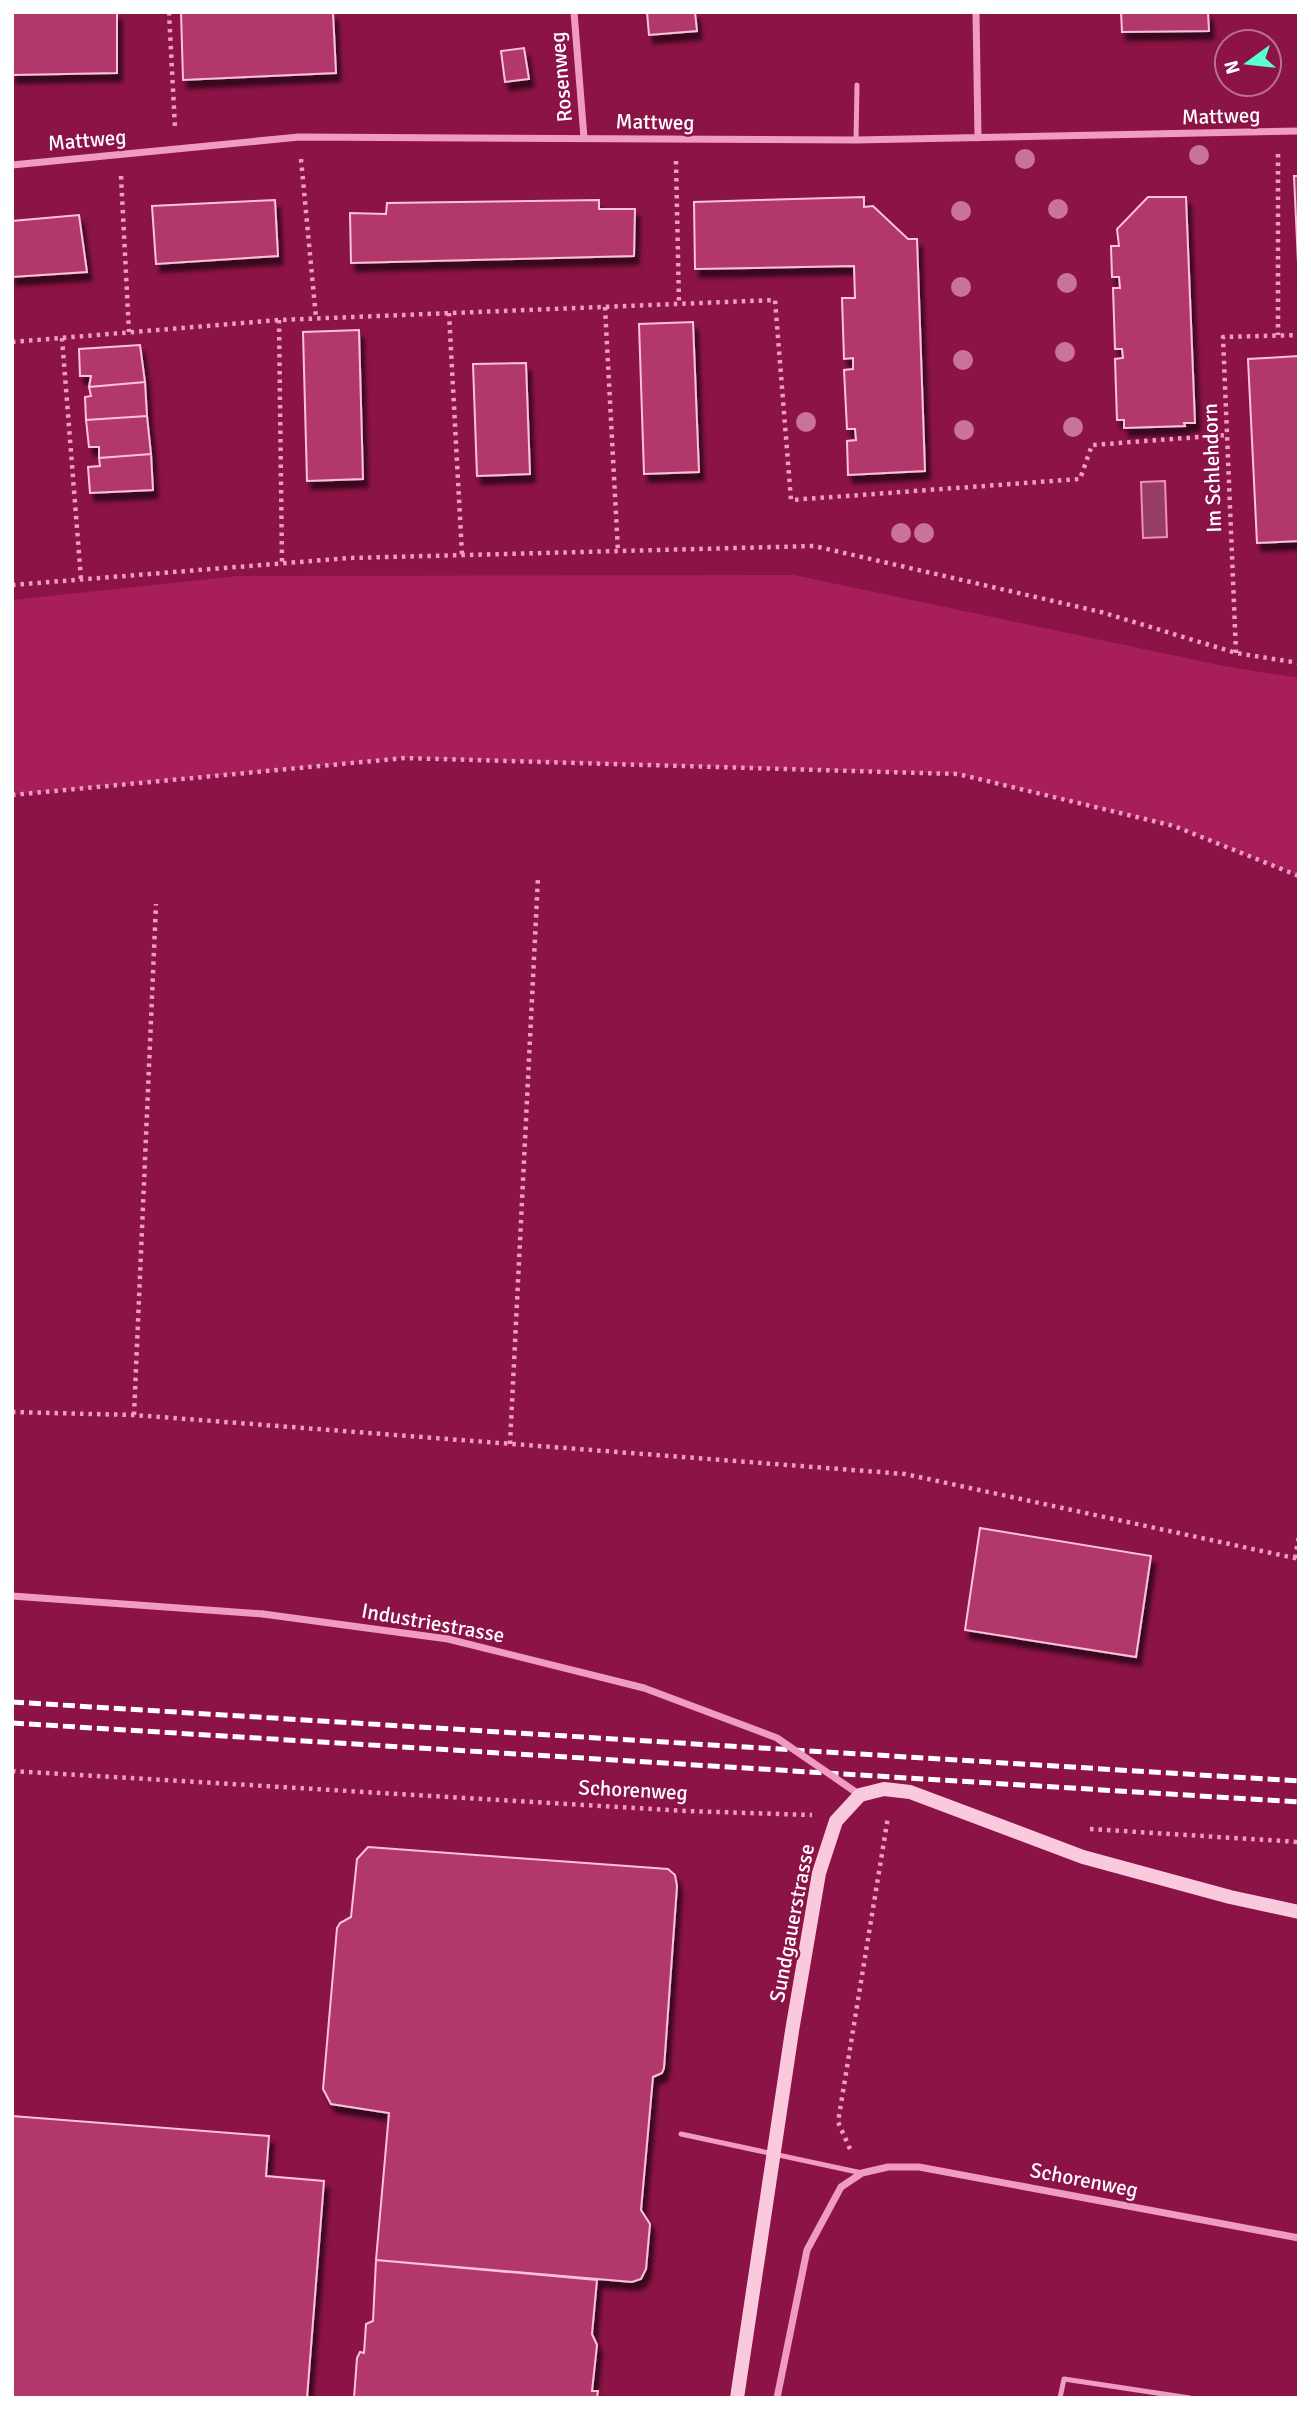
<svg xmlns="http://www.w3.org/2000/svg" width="1311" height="2410" font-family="Signika,sans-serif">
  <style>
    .green { fill: #a71e5a }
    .water { fill: #953e62; stroke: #f38dbb; stroke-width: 2 }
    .building { fill: #b2376c; stroke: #fcc1db; stroke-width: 2; filter: url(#shadow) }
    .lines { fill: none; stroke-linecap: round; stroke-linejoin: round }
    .path { stroke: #f09bc0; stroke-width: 4.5; stroke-dasharray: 3.5 5; stroke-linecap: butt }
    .service { stroke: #f09bc0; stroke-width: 5 }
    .minor { stroke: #f09bc0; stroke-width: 7 }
    .rail { stroke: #fff; stroke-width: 5; stroke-dasharray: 12 5; stroke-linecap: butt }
    .minor-bridge { stroke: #f09bc0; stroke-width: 7 }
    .secondary-bridge { stroke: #fbc9de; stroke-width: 14 }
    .tree { fill: #c97398 }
    .labels { text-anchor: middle; stroke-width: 5; stroke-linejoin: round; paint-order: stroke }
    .street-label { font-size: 21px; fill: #fff; stroke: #8b1345 }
  </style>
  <defs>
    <filter id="shadow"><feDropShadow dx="4.5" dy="8" stdDeviation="2" flood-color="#0009"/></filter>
  </defs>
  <rect width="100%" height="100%" fill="#8b1345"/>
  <path class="green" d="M794 575 1224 666 1299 678V876L1174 826 958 774 405 758 12 795V600L238 576Z"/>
  <path class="water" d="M1165 481 1167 537 1143 538 1141 482Z"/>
  <path class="building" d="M12 12H117V73L12 75Z
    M181 12H333L336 73 183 80Z
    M647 12H695L697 31 649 35Z
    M1121 12H1208L1209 31 1122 32Z
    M524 48 529 79 505 82 501 51Z
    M1294 176H1299V284Z
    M864 197V207L873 206 908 239H917L925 471 848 475 847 441 856 440 855 429H847L844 370 853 369V358L844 359 842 298H855L854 266 695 269 694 202Z
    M1148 197H1186L1195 423H1184L1185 426 1124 428V420H1117L1115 359 1123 358 1122 349H1115L1113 288H1120L1119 277H1112L1111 246H1119L1117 229Z
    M275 200 278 256 156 264 152 206Z
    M599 200V209H635L634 256 351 263 350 213 386 214 387 203Z
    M79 215 87 272 12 277V221Z
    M693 322 699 472 644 474 639 324Z
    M359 330 363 479 307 481 303 332Z
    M140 345 145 382 89 387 91 376H80L79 349Z
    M1298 356 1299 541 1257 543 1248 359Z
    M526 363 530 474 477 476 473 364Z
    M145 382 147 416 86 420 85 397 91 396 89 387Z
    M147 416 151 454 99 458V447H89L86 420Z
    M151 454 153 490 90 493 88 467 100 466 99 458Z
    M980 1528 1151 1556 1136 1657 965 1630Z
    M368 1847 668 1869 675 1875 677 1886 664 2068 662 2073 653 2077 641 2210 650 2224 646 2269 641 2279 632 2282 376 2260 389 2113 331 2104 323 2089 337 1928 340 1923 351 1917 357 1859Z
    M12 2116 269 2136 266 2176 324 2181 307 2398H12Z
    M376 2260 597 2280 592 2334 597 2345 592 2391H598L597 2398H354L357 2358 360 2352 364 2353 366 2324 373 2321Z"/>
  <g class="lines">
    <path class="path" d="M169 12 175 128
      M1278 154V335
      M301 159 316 318
      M676 161 679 304
      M121 176 129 332
      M605 307 618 552
      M449 313 462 555
      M279 320 282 563
      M62 338 81 579
      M12 342 279 320 775 300 791 500 1080 479 1092 445 1226 435
      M12 585 349 558 814 546 1101 612 1236 653 1299 663
      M1236 653 1223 337 1299 335
      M12 795 405 758 958 774 1174 826 1299 876
      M12 1412 134 1415 905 1474 1299 1559
      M134 1415 156 904
      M510 1444 538 877
      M1295 1558 1299 1536
      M12 1771 685 1811 812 1815
      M1090 1829 1299 1842
      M850 2149 838 2122 888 1817"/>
    <path class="service" d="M856 140 857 85
      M681 2134 862 2173
      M1060 2398 1064 2379 1190 2398"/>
    <path class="minor" d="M574 12 584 138
      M976 12 978 138
      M12 165 299 137 856 140 1299 131
      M12 1596 263 1614
      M777 2398 807 2250 841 2187 862 2173 888 2167H919L1299 2238"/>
    <path class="rail" d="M12 1702 1299 1781
      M12 1723 1299 1802"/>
    <path class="minor-bridge" d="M263 1614 448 1639 644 1688 777 1738 860 1795"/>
    <path class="secondary-bridge" d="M737 2398 792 2031 819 1873 836 1821 860 1795 884 1789 910 1792 1083 1857 1230 1897 1299 1912"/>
  </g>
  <g class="tree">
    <circle cx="1199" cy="155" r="10"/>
    <circle cx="1025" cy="159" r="10"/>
    <circle cx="1058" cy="209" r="10"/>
    <circle cx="961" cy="211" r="10"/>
    <circle cx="1067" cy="283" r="10"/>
    <circle cx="961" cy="287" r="10"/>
    <circle cx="1065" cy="352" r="10"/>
    <circle cx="963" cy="360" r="10"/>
    <circle cx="806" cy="422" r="10"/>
    <circle cx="1073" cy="427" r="10"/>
    <circle cx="964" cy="430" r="10"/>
    <circle cx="901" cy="533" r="10"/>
    <circle cx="924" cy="533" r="10"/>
  </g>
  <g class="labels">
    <g class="street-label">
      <text transform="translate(561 77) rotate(-95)" y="7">Rosenweg</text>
      <text transform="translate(1221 116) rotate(-2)" y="7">Mattweg</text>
      <text transform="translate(655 122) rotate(1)" y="7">Mattweg</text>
      <text transform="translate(87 140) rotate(-5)" y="7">Mattweg</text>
      <text transform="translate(1212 468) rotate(-92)" y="7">Im Schlehdorn</text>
      <text transform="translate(433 1623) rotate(10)" y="7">Industriestrasse</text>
      <text transform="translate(633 1790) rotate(3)" y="7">Schorenweg</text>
      <text transform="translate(792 1923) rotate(-79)" y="7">Sundgauerstrasse</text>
      <text transform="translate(1084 2180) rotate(11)" y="7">Schorenweg</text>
    </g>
  </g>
  <rect width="1311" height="2410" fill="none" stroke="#ffffff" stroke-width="28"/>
  <g transform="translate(1248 63) rotate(255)"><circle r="33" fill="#8b1345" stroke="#b9718f" stroke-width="2"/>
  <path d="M0-5L12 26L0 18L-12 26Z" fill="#5affd2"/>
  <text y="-10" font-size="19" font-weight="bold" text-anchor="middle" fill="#ffffff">N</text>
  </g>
</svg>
